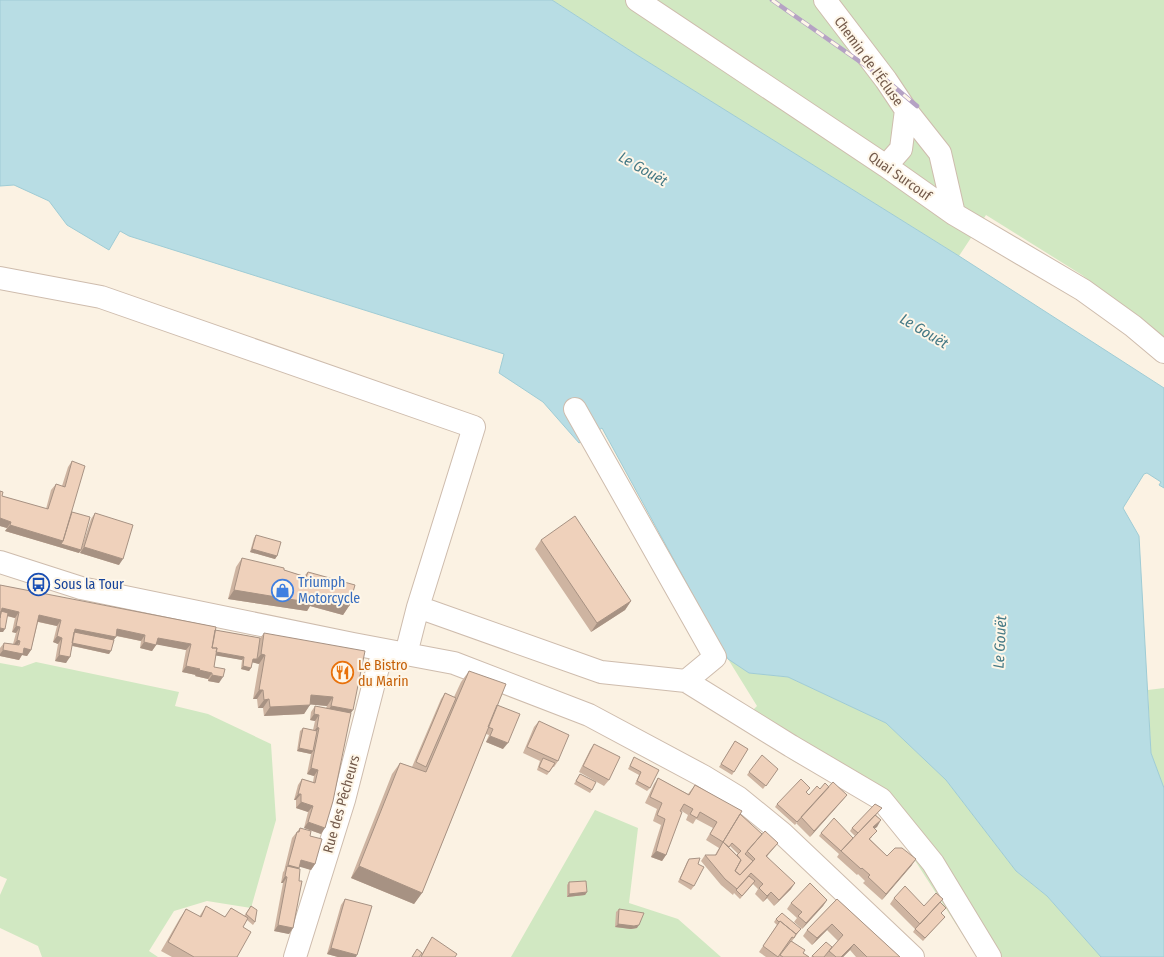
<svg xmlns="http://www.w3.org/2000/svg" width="1164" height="957" font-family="'Fira Sans Condensed',sans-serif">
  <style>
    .green { fill: #d1e8c2 }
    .water { fill: #b8dde4; stroke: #9fccd5 }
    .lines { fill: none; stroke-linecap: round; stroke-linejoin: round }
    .minor-casing { stroke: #cebcad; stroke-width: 24 }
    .minor { stroke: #fff; stroke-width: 22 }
    .rail-casing { stroke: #b5a2c4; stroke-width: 4.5 }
    .rail { stroke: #fef6e8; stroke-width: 3; stroke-dasharray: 9; stroke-linecap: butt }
    .wall { fill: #ceb4a1; fill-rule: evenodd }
    .shaded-wall { fill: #a79283 }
    .building { fill: #efd1bb; stroke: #a79283 }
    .labels { text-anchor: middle; stroke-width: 4; stroke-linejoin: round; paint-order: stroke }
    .street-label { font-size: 14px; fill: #72594a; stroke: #fef6e8 }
    .shop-label { font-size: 14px; fill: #366cbe; stroke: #fef6e8; text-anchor: start }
    .transit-label { font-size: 14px; fill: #164399; stroke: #fef6e8; text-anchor: start }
    .food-label { font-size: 14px; fill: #c56008; stroke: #fef6e8; text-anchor: start }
    .water-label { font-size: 15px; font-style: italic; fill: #457985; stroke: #fef6e8 }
  </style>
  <rect width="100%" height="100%" fill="#fbf2e3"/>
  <path class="green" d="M552 0H1164V339L1082 275 986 215 959 256 637 55Z
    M728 659 749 673 788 677 886 723 946 780 1016 871 1047 896 1101 957H977L880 806 793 761 738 725 757 706Z
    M36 662 179 692 175 706 208 714 271 744 276 820 251 908 207 901 174 911 149 951 158 957H42L38 946 0 928V895L7 879 0 876V663L22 667Z
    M1164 688V788L1151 753 1148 690Z
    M595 810 638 828 629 903 678 919 721 957H511Z"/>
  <path class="water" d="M0 0H552L637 55 959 256 1164 388V488L1159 485 1161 482 1147 473 1144 474 1123 508 1139 536 1151 753 1164 788V957H1101L1047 896 1016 871 946 780 886 723 788 677 749 673 728 659 602 428 579 443 543 402 499 373 504 354 129 236 120 231 109 250 67 225 49 201 14 185 0 186Z"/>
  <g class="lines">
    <defs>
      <path id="minor" d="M637 0 886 166 954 214 1083 290 1133 326 1164 352
        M825 0 886 80 906 110 901 149 886 166
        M906 110 940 153 954 214
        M0 278 101 297 474 427 418 607 406 654
        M575 409 715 657 686 681
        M0 562 81 588 353 644 454 663 589 715 703 776 739 798 782 833 913 957
        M418 607 601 672 686 681 791 746 881 799 933 863 990 957
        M295 957 344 800 377 671 384 650"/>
    </defs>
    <use href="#minor" class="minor-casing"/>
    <use href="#minor" class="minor"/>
    <defs>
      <path id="rail" d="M772 0 886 80 917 106"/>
    </defs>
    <use href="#rail" class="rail-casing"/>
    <use href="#rail" class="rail"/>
  </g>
  <path class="wall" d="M72 461V512L81 550 79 553 59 547 60 546 59 547 5 531 7 528 0 526V491L2 496 46 509 51 490 56 484 62 486 68 467Z
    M95 513 119 565 80 553 91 519Z
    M256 535 277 556 275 559 250 552 254 538Z
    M541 540 631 601 625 610 591 632 535 549Z
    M242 558 304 576 308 572 349 606 343 615 310 606 307 611 228 599 236 567Z
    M0 585 215 630 260 638 264 633 351 713 321 834 304 828 308 812 296 808V800H294L298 785 302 779 313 782 314 776 307 774 311 754 297 751 300 731 303 728 313 730 315 721 310 720 311 712 315 706 326 708 327 706 310 704 304 714 264 716 263 708H258L257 699H253L259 664 252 662 251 668 249 671 241 669 242 660 216 655 214 667 219 683 208 681V679L195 676 196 675 182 672 186 650 157 644 152 651 140 648 141 641 116 636 114 640 109 654 72 646 66 663 55 661 58 644 53 642 57 626 38 622 31 650 27 656 22 655 19 660 0 656V648L4 643 13 644 16 633 12 632 15 618 7 616 3 632H0Z
    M469 671 497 705 503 749 486 742 489 735 486 734 422 893 414 904 351 878 392 774 400 763 412 767 441 699 445 693 454 697 461 682Z
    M539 721 558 761 554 767H553L547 775 537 770 540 761 523 753 534 727Z
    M735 741 748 749 732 775 719 767Z
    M594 744 609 780 604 786 579 772 590 750Z
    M634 757 650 788 647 791 635 784 639 775 628 769Z
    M778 769 763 789 747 775 749 772Z
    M580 774 592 790 590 793 574 784Z
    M658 778 688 794 695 785 740 814 762 834 778 843 773 849 767 856 791 889 774 906 767 898 763 902 755 894 758 889 753 884 740 899 734 893 733 895 721 885 701 861 705 855H715L719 848 706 840 713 828 696 819 693 824 686 820 688 815 680 810 666 855 662 861 651 857 661 825 653 821 657 809 645 803 654 784ZM730 846 738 854 737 855 729 847Z
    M829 787 847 795 842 801 810 837 796 823 798 821 795 825 775 807 777 804 810 788 806 793 809 795 820 789Z
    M882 808 876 815 881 820 874 828 872 837 870 839 887 856 912 865 882 900 863 883 865 881 858 874 857 875 837 857 839 854 819 836 821 833 853 838 855 836 850 831 852 828Z
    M300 828 310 836 315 864 311 870 300 866 299 869V881L293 928 289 934 274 931 283 883H281L283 872 284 871 292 838Z
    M689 859 698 864 694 886 691 890 678 882 687 862Z
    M569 882 587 892 585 895 567 897V885Z
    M894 898 924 906 943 899 940 902 946 908 941 913 945 917 923 941 913 932 915 929 890 904Z
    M345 899 356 957H338L327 954 341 905Z
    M837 899 900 957H856L850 950 843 957H811L812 956 832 947 838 941 827 930 812 945 803 936 807 930Z
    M827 900 823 906 802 929 794 922 797 918 787 909 791 903Z
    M206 906 225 917 231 908 244 916 251 906 255 922 253 925 247 920 243 927 237 957H172L161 951 180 918 186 909 199 917Z
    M619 909 637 928 631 929 615 927 616 912Z
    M776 919 801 929 792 941 803 953 809 957H766L759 952 777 925 774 922Z
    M432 937 455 957H420Z"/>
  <path class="shaded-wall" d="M0 518 11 522 7 528 0 526Z
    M10 525 63 541 59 547 5 531Z
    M61 544 81 550 79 553 59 547Z
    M84 547 123 559 119 565 80 553Z
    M252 549 277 556 275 559 250 552Z
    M234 590 314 597 349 606 343 615 310 606 307 611 228 599Z
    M631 601 625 610 591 632 597 623Z
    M2 608 19 612 15 618 0 614Z
    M39 615 61 620 57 626 35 621Z
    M16 626 20 627 16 633 12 632Z
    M0 628 5 629 3 632H0Z
    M75 629 116 637 111 643 72 635Z
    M117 629 145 635 141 641 113 635Z
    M57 636 62 638 58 644 53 642Z
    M158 638 191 644 186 650 154 644Z
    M17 640 20 641 16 647 13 646Z
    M71 642 111 651 109 654 69 645Z
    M144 642 156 645 152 651 140 648Z
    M24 648 31 650 27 656 22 655 19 660 0 656V654L3 650Z
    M210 651 244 657 242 660 207 654Z
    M261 654 265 655 259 664 251 662 253 659H257Z
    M59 655 70 657 66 663 55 661Z
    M186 666 200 669 196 675 182 672Z
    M243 666 251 668 249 671 241 669Z
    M199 670 212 673 208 679 195 676Z
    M212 675 223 677 219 683 208 681Z
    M259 690H263L257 699H253Z
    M311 695 333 697 327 706 305 704Z
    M269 699 263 708H258L264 700Z
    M310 705 304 714 264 716 270 707Z
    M331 706 353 710 347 719 325 715Z
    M314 714 319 715 315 721 310 720Z
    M317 727 319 728 315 734 313 733Z
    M490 736 508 743 503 749 486 742Z
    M299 748 313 751 311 754 297 751Z
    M311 768 318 770 314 776 307 774Z
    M298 794H301L296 800H294Z
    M847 795 842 801 810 837 814 831Z
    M301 802 313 806 308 812 296 808Z
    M881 820 877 827 869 833 873 827Z
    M308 822 325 828 321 834 304 828Z
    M778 843 773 849 762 862 766 856Z
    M656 851 666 855 662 861 651 857Z
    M916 859 912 865 882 900 886 894Z
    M301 860 315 864 311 870 297 866Z
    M288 865 299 868 295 874 287 867Z
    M359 866 422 893 414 904 351 878Z
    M285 876 287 877 283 883H281Z
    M795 883 791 889 774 906 779 900Z
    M587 892 585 895 567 897 569 894Z
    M771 892 767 898 763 902 767 896Z
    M827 900 823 906 802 929 806 923Z
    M618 924 639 925 637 928 631 929 615 927Z
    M832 924 827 930 812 945 817 938Z
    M278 925 293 928 289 934 274 931Z
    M854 944 850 950 843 957H841Z
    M331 948 357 955 356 957H338L327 954Z"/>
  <path class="building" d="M72 461 85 466 63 541 10 525 11 522 0 518V491L3 492 2 496 48 509 56 484 65 487Z
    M72 512 90 517 81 550 61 544 63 541Z
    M95 513 133 525 123 559 84 547Z
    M575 516 631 601 597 623 541 540Z
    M256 535 281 542 277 556 252 549Z
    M242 558 284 568V570L306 577 308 572 355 585 349 606 314 597 313 603 234 590Z
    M0 585 216 627 212 648H217L214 667 225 669 223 677 212 675V673L199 670 200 669 186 666 191 644 158 638 156 645 144 642 145 635 117 629 116 637 75 629 70 657 59 655 62 638 57 636 61 620 39 615 31 650 24 648 23 654 3 650 4 643 19 645 20 641 17 640 20 627 16 626 19 612 2 608 0 618Z
    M1 611 8 613 5 629 0 628V618Z
    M215 630 260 638 257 659H253L251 668 243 666 244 657 216 652 217 648H212Z
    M74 632 114 640 111 651 72 643Z
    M264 633 365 651 353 710 331 706 333 697 311 695 310 705 270 707 269 699 264 700 263 690H259L265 655 261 654Z
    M469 671 506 684 422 893 359 866 400 763 426 772Z
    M445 693 456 698 426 767 416 762Z
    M497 705 520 714 508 743 490 736 493 729 488 727Z
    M315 706 351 713 333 801 325 828 308 822 313 806 301 802V794H298L302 779 315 783 318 770 311 768 319 728 317 727 319 715 314 714Z
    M539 721 569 735 558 761 527 747Z
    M303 728 317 731 313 751 299 748Z
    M735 741 748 749 734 772 721 764Z
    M594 744 620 757 609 780 583 766Z
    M762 755 778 769 766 786 749 772Z
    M634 757 659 770 650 788 637 781 641 772 630 766Z
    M543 758 555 763 549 772 539 767Z
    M580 774 596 782 592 790 576 781Z
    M658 778 689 795 695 785 742 811 723 842 710 834 717 822 700 812 697 818 690 814 693 809 684 804 680 811 682 812 666 855 656 851 665 819 657 815 662 803 650 797Z
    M801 779 810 788 806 792 809 795 817 786 820 789 825 783 829 787 797 822 777 804Z
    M833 782 847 795 814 831 801 817Z
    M875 804 882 808 858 833 852 828Z
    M740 814 762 834 745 854 753 861 740 875 735 871 741 860 737 855 741 851 732 843 729 847 723 842Z
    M875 815 881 820 873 827 877 831 869 839 887 856 895 848H902L916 859 886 894 868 877 870 875 862 868 861 869 841 851Z
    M834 818 853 838 841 851 821 833Z
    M300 828 311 831 310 836 322 839 315 864 301 860 299 868 288 865 297 832H299Z
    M765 831 778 843 766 856 795 883 779 900 771 892 767 896 759 888 763 884 751 873 737 889 725 879 705 855H716L723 842 741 860 735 871 740 875 755 859 747 851Z
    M700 858 698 864 704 867 694 886 680 879 689 859Z
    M287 866 300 869 299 881H302L293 928 278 925 287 877 285 876Z
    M749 876 755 881 742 896 736 890Z
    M586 881 587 892 569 894V882Z
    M810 883 827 900 806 923 798 916 802 912 791 903Z
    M905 886 924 906 936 893 943 899 920 924 894 898Z
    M345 899 372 906 357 955 331 948Z
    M837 899 900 957H867L854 944 841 957H836L829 951 843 935 832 924 817 938 807 930Z
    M940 902 946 908 941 913 945 917 925 938 915 929Z
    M206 906 225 917 231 908 248 918 243 927 251 932 237 957H194L168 942 186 909 201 917Z
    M251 906 257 910 255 922 246 914Z
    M619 909 644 913 639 925 634 926 618 924Z
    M782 913 801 929 796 934 780 921 779 922 776 919Z
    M780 921 796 934 794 938 792 937 778 957 763 946Z
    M432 937 457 954 455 957H421Z
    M791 941 805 950 803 953 809 957H783L780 955Z
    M826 942 832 947 824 957H814L812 956Z
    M417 949 422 953 419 957H412Z"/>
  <defs>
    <symbol id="bus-ring" viewBox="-11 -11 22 22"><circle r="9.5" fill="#fef6e8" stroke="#1a4fb4" stroke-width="1.5"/><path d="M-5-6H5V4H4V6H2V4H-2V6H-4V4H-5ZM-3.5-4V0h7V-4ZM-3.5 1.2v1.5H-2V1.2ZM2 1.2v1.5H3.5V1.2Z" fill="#1a4fb4"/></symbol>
    <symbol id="shop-ring" viewBox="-11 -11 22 22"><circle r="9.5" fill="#fef6e8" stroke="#3f7fe0" stroke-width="1.5"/><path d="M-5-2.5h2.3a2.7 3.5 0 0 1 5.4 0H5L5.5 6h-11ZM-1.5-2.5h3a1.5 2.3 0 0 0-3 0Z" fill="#3f7fe0"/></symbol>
    <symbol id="restaurant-ring" viewBox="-11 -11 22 22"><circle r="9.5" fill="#fef6e8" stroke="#e8710a" stroke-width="1.5"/><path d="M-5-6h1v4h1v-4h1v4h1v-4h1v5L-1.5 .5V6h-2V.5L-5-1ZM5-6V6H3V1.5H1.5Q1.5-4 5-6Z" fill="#e8710a"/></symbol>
  </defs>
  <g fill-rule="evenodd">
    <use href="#bus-ring" x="26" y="572" width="25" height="25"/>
    <use href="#shop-ring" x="270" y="578" width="25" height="25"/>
    <use href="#restaurant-ring" x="330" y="660" width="25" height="25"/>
  </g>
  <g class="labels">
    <g class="street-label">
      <text transform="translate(869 61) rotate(54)" y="5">Chemin de l'Écluse</text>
      <text transform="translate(900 176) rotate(35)" y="5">Quai Surcouf</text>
      <text transform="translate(341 804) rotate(-74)" y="5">Rue des Pêcheurs</text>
    </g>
    <g class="shop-label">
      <text x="298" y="587">Triumph<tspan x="298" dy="16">Motorcycle</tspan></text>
    </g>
    <g class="transit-label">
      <text x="54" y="589">Sous la Tour</text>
    </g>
    <g class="food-label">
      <text x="358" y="670">Le Bistro<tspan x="358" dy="16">du Marin</tspan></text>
    </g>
    <g class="water-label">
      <text transform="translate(643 169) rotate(30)" y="5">Le Gouët</text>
      <text transform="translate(924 331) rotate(31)" y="5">Le Gouët</text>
      <text transform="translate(1000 642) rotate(-87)" y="5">Le Gouët</text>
    </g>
  </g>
</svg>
